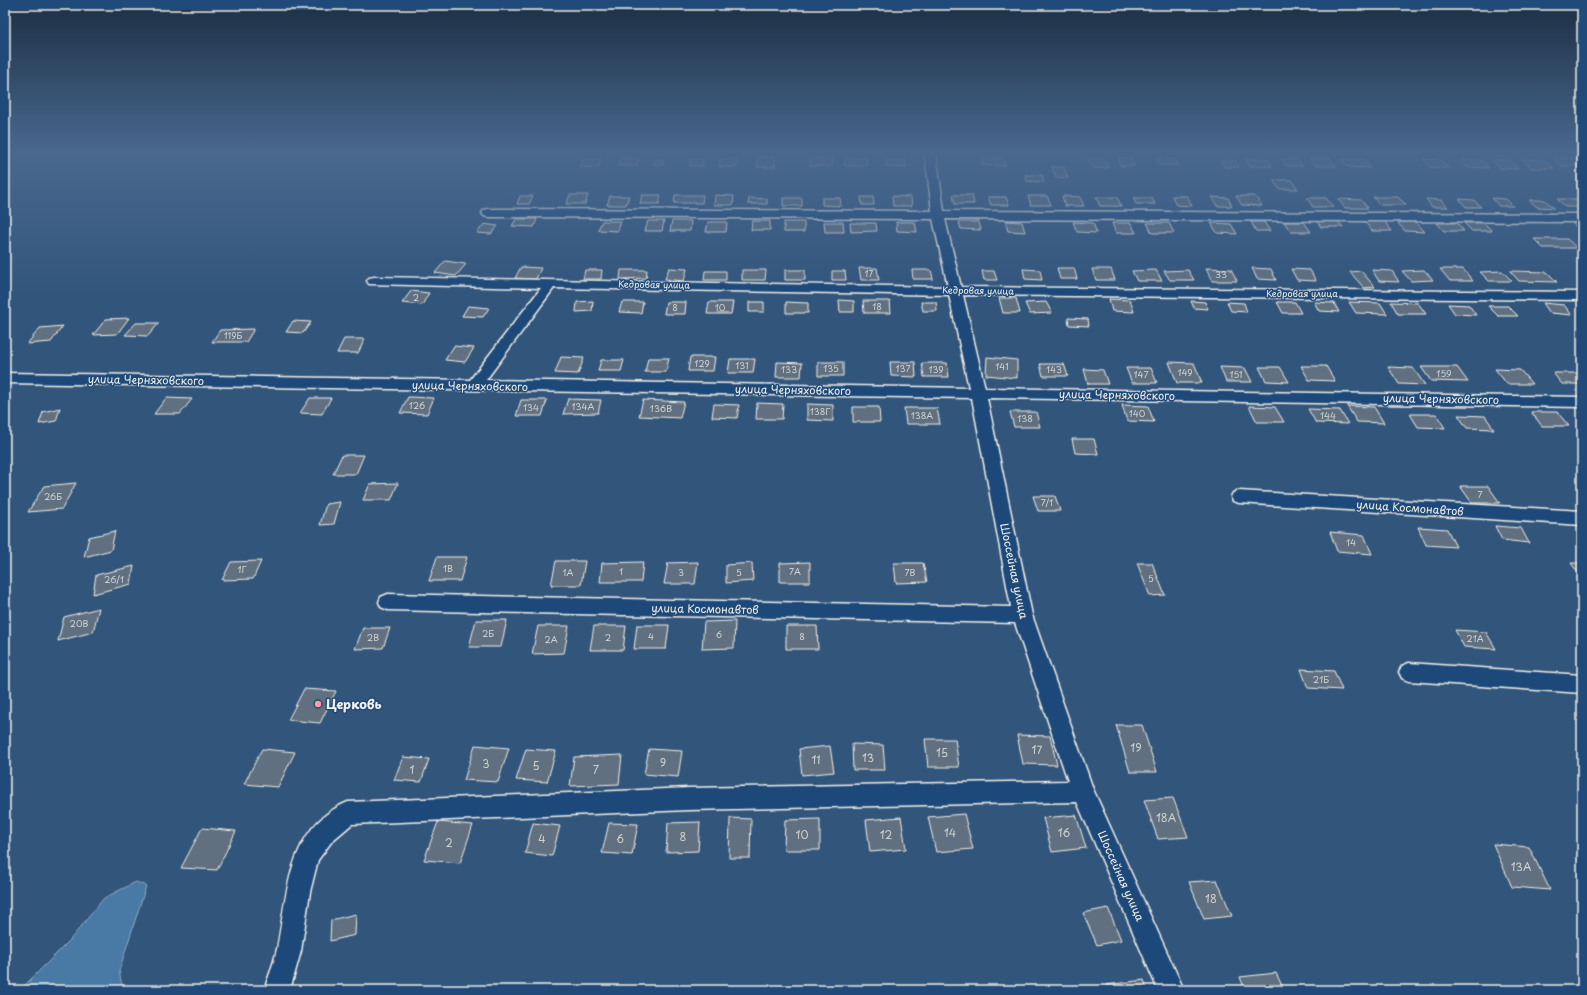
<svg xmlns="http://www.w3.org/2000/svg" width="1587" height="995" font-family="'Playpen Sans',sans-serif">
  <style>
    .water { fill: #4979a5; stroke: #8da9c0 }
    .building { fill: #607080; stroke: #f4f1e8 }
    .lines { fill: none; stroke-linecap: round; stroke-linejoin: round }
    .minor-casing { stroke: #f4f1e8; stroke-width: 3 }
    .minor { fill: #1f4a7a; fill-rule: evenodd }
    .poi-dot { fill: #ff9aa2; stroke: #1f4a7a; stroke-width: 1.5 }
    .labels { text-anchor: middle; stroke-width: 3; stroke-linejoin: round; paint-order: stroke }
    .number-label { font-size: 9px; fill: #cfd1ce }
    .far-street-label { font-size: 9px; fill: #f4f1e8; stroke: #1f4a7a }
    .street-label { font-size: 11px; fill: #f4f1e8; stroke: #1f4a7a }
    .near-number-label { font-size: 11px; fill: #cfd1ce }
    .near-poi-label { font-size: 13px; font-weight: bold; fill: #f4f1e8; stroke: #1f4a7a; text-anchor: start }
  </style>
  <rect width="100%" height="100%" fill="#32557c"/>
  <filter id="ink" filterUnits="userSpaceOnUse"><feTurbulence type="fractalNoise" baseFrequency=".025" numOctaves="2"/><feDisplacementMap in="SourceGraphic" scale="8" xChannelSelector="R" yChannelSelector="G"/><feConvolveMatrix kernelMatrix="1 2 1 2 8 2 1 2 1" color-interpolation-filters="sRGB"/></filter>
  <g filter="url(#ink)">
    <path class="water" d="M136 882 146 886 119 971 123 990H20L70 940 104 898Z"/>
    <path class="building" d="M758 157H775V167H757Z
      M620 158H639L637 166H618Z
      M810 158 832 159V166H810Z
      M845 158H866L867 166H845Z
      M981 158H1003L1005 166 983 165Z
      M1088 158H1104L1108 168H1092Z
      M1118 158H1130L1134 166H1121Z
      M1310 158H1329L1336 166H1316Z
      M1553 158H1575L1582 166H1561Z
      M583 159H601L598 168 580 167Z
      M663 159V165H654V160Z
      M690 159H703V166H690Z
      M720 159H737L736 167H719Z
      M1156 159H1175L1179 165H1159Z
      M1245 159H1267L1272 166H1249Z
      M1281 159H1297L1303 166H1286Z
      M1341 159H1363L1370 168 1348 167Z
      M1423 159 1441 160 1448 168 1430 167Z
      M1522 159 1544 160 1554 168H1531Z
      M886 160H905L906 168 887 167Z
      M1461 160H1481L1489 168 1468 167Z
      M1492 160H1510L1519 169 1500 168Z
      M1221 161H1235L1239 167H1225Z
      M1052 167H1064L1068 178H1056Z
      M1025 175H1042L1044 182 1027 181Z
      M1273 180H1292L1298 189H1279Z
      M570 195H588L585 204H566Z
      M642 195H661L659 204H640Z
      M675 195H703L702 203H674Z
      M715 195 734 196 733 205H714Z
      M953 195H972L974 204H955Z
      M520 196H533L529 204H517Z
      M610 196H629L626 205H607Z
      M892 196 911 197 912 206H893Z
      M1028 196H1047L1051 205H1031Z
      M1062 196 1080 197 1084 206H1065Z
      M1172 196H1187L1192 206 1176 205Z
      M1236 196H1255L1262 206 1242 205Z
      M861 197H873L874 205H862Z
      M988 197H1006L1009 205H991Z
      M1096 197H1117L1121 206H1100Z
      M1212 197 1228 198 1232 206H1217Z
      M1373 197H1398L1406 205H1380Z
      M749 198 767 199V204H748Z
      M783 198H802V206H783Z
      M822 198H840L841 206 822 205Z
      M1133 198H1152L1155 204H1136Z
      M1307 198H1326L1333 207H1313Z
      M1492 198 1506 199 1513 206H1499Z
      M1338 199 1361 200 1368 208H1345Z
      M1426 199 1441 200 1448 207H1432Z
      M1459 199 1474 200 1481 207H1466Z
      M1557 199H1577L1582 204V207H1566Z
      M1529 200H1545L1554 208 1537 207Z
      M516 219H537L534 227 512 226Z
      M1316 220H1337L1343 227H1321Z
      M602 221H621L618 231 598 230Z
      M648 221H664L662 231H645Z
      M672 221H691L690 231H670Z
      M752 221H770V230H751Z
      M1005 221 1022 222 1025 232 1008 231Z
      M1364 221H1384L1392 231H1372Z
      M708 222H727L726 232H706Z
      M784 222H804V232H784Z
      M824 222H843L844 232H825Z
      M896 222H915L917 232 897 231Z
      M959 222H979L981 230 961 229Z
      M1073 222 1093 223 1097 233 1077 232Z
      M1251 222H1264L1270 231H1256Z
      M1284 222H1304L1311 232H1291Z
      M1397 222H1416L1425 232 1405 231Z
      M850 223H876L877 231 851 232Z
      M1112 223H1131L1136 233H1116Z
      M1147 223H1169L1174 233H1152Z
      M1211 223 1231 224 1237 234 1217 233Z
      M1437 223H1457L1464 231H1444Z
      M1464 223H1484L1492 231H1472Z
      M1572 223H1582V231H1581Z
      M484 224 498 226 491 234 477 233Z
      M1534 239H1567L1577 248H1543Z
      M445 261 466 264 456 276 435 273Z
      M521 267 541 268 536 279 515 278Z
      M669 268 687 269 684 281 665 279Z
      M859 268H877L879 280H861Z
      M1057 268H1074L1077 279H1060Z
      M1206 268 1231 269 1237 281H1212Z
      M1252 268 1271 269 1276 280 1257 279Z
      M1023 269 1040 270 1042 280 1025 279Z
      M1092 269H1111L1115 280H1096Z
      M1291 269 1310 270 1316 281 1297 280Z
      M1440 269H1463L1473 281H1450Z
      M585 270H602L601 279H583Z
      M621 270H647L646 278 620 279Z
      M742 270H766L765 280H742Z
      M785 270H805V280H785Z
      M912 270H931L933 279H913Z
      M1156 270 1162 281H1137L1132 271Z
      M1188 270 1194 280H1170L1164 271Z
      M1372 270 1392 271 1399 282 1379 281Z
      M1424 270 1433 280 1411 281 1402 271Z
      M705 271H726V280H704Z
      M832 271H845L846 280H832Z
      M982 271H994L997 280H984Z
      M1361 271 1375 287 1364 288 1350 272Z
      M1502 271 1512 281H1489L1480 272Z
      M1510 271 1547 272 1557 282 1519 281Z
      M411 291 429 293 422 305 402 303Z
      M999 298H1016L1020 313H1003Z
      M1109 299 1130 300 1134 312 1112 311Z
      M839 300 854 301V312H840Z
      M593 301 592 311 576 312 577 302Z
      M863 301H890L891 313H864Z
      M1191 301 1205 302 1208 309 1194 308Z
      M622 302H643L641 313 619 312Z
      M666 302H686L685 314H664Z
      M709 302H733L731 314H707Z
      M749 302H764V312H749Z
      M786 302 808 303V313H786Z
      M921 302H936L937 311H923Z
      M1046 302 1052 313 1030 314 1025 303Z
      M1227 302 1244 303 1247 312 1231 311Z
      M1277 302H1295L1301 313H1283Z
      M1314 302 1334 303 1339 312 1319 311Z
      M1349 302 1380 303 1387 314 1356 313Z
      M1391 302 1418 303 1426 314H1398Z
      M1543 303 1564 305 1572 315 1550 313Z
      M1448 304 1469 305 1476 315 1455 314Z
      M468 306 489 308 483 317 462 316Z
      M1488 306H1508L1518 316H1498Z
      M129 318 117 334 93 335 106 319Z
      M1068 318 1088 319 1089 326 1069 325Z
      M293 321 311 322 303 333 286 332Z
      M136 323H159L148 336 125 335Z
      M63 326 51 342 27 344 40 328Z
      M254 329 246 342H212L220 330Z
      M344 339H365L358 353H337Z
      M454 346 474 348 465 362 445 360Z
      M561 357 584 358 578 374 555 373Z
      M690 357H715L713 371H688Z
      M987 357 1017 360V378L986 375Z
      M648 358H669L666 372H645Z
      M730 359H755L753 373H728Z
      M601 360H624L621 371H598Z
      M777 362 802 363 801 377H776Z
      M818 362H843V376H818Z
      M890 362H915L916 377 891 376Z
      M1169 362 1194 363 1202 383H1177Z
      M922 363H947L949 377H924Z
      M1040 364H1064L1068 376H1043Z
      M1301 366H1326L1335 381 1309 380Z
      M1220 367 1245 368 1252 382H1226Z
      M1259 367H1280L1289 382 1266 381Z
      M1388 367 1413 368 1425 385 1399 384Z
      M1421 367H1457L1468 382 1431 381Z
      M1126 368H1151L1157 383H1132Z
      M1084 369 1103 370 1108 384H1088Z
      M1495 369 1520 370 1532 384H1507Z
      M1553 373H1578L1582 377V384H1562Z
      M408 397 434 398 427 414 400 413Z
      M166 398 192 399 180 414H154Z
      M310 398H331L322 414 300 413Z
      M568 399 601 400 598 413 563 414Z
      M521 400H547L542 416H516Z
      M643 400 684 402 680 418 639 416Z
      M757 403 783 404 782 419H756Z
      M714 404 739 405 737 418 712 417Z
      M807 404 833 405V421L807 420Z
      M1122 405 1148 406 1154 422 1127 421Z
      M1249 406 1275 407 1284 422H1257Z
      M1347 406 1374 407 1384 423 1357 422Z
      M853 407H879L880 422H853Z
      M60 408 56 421 39 424 43 412Z
      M904 408H937L940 424H906Z
      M1308 409 1340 410 1348 424 1316 423Z
      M1010 412H1036L1040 427H1014Z
      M1531 412H1557L1569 426H1542Z
      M1410 414H1436L1445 428 1418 427Z
      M1458 415 1485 416 1494 429 1467 428Z
      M1072 439H1094L1098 454 1075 453Z
      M342 455H364L356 474H333Z
      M76 483 62 509 28 512 44 486Z
      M398 483 391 500H363L370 484Z
      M1460 486H1488L1500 503H1472Z
      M1033 496H1055L1060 511H1038Z
      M340 502 334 524 320 525 326 504Z
      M1495 526 1521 528 1529 543 1502 540Z
      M1418 527 1447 529 1456 547 1426 545Z
      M115 531 111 550 84 557 89 537Z
      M1330 532 1364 535 1372 554 1337 551Z
      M437 557H467L460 581H429Z
      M261 561 253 579 222 580 231 562Z
      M556 561H585L581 585H551Z
      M643 562 641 582H600L602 563Z
      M698 562 695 584H664L668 563Z
      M810 562V582H780V563Z
      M752 563 753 581 726 583V565Z
      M894 563H923L927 582 896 583Z
      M1137 563H1152L1165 595 1150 596Z
      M1571 563H1582V578Z
      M134 566 131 584 93 594 96 575Z
      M99 608 93 632 58 641 64 617Z
      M476 620H507L501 647H469Z
      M735 621 734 648 702 649 704 622Z
      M637 625H669L666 649H634Z
      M538 626H569L564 653 532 654Z
      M594 626H626L623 650H590Z
      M786 626H817L818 649H786Z
      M363 628H390L383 648 355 649Z
      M1455 630 1486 632 1496 649 1464 647Z
      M1301 669 1334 671 1342 690 1308 688Z
      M304 689 336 691 320 723 288 720Z
      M1116 725H1142L1157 772H1130Z
      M1017 735 1050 736 1057 765 1023 764Z
      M925 739H955L959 767H928Z
      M852 744 883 745 885 770H853Z
      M475 745 509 748 498 782 464 780Z
      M830 746 834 772 802 775 799 749Z
      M262 749 295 752 278 787 244 784Z
      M526 749 556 751 547 782 516 780Z
      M649 749 682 751 678 777 644 774Z
      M622 755 619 784 570 786 574 757Z
      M403 757 429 759 421 782 394 780Z
      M1173 798 1188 837 1158 839 1144 800Z
      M964 814 973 849 936 852 928 817Z
      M1076 815 1086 848 1052 852 1043 818Z
      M901 817 906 849 870 852 866 820Z
      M730 818 751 819 750 858H729Z
      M820 819V850H784L785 820Z
      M438 822 473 825 460 863 424 860Z
      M700 822 698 851 666 852 668 823Z
      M533 823 560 826 552 856 525 853Z
      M609 823 638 824 632 855 602 853Z
      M202 828 236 831 217 870 181 868Z
      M1493 844 1529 847 1550 890 1512 887Z
      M1217 880 1232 916 1204 919 1189 882Z
      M1108 908 1121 940 1097 945 1083 913Z
      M356 914 355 935 330 941 331 920Z
      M1276 973 1284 990H1245L1240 977Z
      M1144 980 1147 990H1108L1106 985Z"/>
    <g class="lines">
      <defs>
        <path id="minor" d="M925 154H936L944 211 1582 214V222L945 219 961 287 1582 292V300L963 295 985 388 1582 397V407L987 398 1032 615 1093 789 1184 990H1158L1077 802 689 810 352 824 332 841 318 860 310 892 301 951 290 990H264C269 976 274 963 277 949 288 894 287 827 348 802L689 788 1068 781 1015 623 388 610 381 607 379 602 381 597 388 594 1011 607 972 398 5 383V373L470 380 541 288 369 284 367 281 369 278 374 277 948 287 933 219 488 217 484 216 482 213 484 210 488 209 932 211ZM554 288 949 295 969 388 486 380Z
          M1239 491 1582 511V525L1239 503 1233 501 1231 497 1233 493Z
          M1409 663 1582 675V693L1409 681 1402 678 1399 672 1402 666Z"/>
      </defs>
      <use href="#minor" class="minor-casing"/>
      <use href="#minor" class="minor"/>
    </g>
  </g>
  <linearGradient id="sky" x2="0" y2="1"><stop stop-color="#1c2f44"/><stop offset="0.52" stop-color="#49688e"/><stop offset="1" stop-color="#49688e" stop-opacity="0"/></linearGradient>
  <rect width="1587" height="294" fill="url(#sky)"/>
  <circle class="poi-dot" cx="318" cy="704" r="4"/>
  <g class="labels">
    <g class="number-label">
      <text x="869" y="277">17</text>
      <text x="1221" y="278">33</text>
      <text x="416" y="301">2</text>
      <text x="877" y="310">18</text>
      <text x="675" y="311">8</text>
      <text x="720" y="311">10</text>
      <text x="233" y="339">119Б</text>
      <text x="702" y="367">129</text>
      <text x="742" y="369">131</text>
      <text x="1002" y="370">141</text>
      <text x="831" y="372">135</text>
      <text x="903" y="372">137</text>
      <text x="789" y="373">133</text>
      <text x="936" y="373">139</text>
      <text x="1054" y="373">143</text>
      <text x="1185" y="376">149</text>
      <text x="1444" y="377">159</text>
      <text x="1141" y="378">147</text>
      <text x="1236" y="378">151</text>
      <text x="417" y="409">126</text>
      <text x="583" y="410">134А</text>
      <text x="531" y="411">134</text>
      <text x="661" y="412">136В</text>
      <text x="820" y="415">138Г</text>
      <text x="1137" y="417">140</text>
      <text x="922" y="419">138А</text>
      <text x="1328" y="419">144</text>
      <text x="1025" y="422">138</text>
      <text x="1480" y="498">7</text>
      <text x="53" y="500">26Б</text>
      <text x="1047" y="506">7/1</text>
      <text x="1351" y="546">14</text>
      <text x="448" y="572">1В</text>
      <text x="242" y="573">1Г</text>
      <text x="621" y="575">1</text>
      <text x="795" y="575">7А</text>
      <text x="568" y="576">1А</text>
      <text x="681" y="576">3</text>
      <text x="739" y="576">5</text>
      <text x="910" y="576">7В</text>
      <text x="1151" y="582">5</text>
      <text x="114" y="583">26/1</text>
      <text x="79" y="627">20В</text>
      <text x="488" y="637">2Б</text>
      <text x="719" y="638">6</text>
      <text x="651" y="640">4</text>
      <text x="802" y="640">8</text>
      <text x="373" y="641">2В</text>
      <text x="608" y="641">2</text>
      <text x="1475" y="642">21А</text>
      <text x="551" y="643">2А</text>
      <text x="1321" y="683">21Б</text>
    </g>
    <g class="far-street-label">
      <text transform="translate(654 285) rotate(1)" y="3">Кедровая улица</text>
      <text transform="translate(978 291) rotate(1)" y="3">Кедровая улица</text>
      <text x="1302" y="297">Кедровая улица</text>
    </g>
    <g class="street-label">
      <text transform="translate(146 380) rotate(1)" y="4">улица Черняховского</text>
      <text transform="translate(470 386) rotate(1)" y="4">улица Черняховского</text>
      <text transform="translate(793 390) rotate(1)" y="4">улица Черняховского</text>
      <text transform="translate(1117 395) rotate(1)" y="4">улица Черняховского</text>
      <text transform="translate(1441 399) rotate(1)" y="4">улица Черняховского</text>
      <text transform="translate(1410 508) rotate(4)" y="4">улица Космонавтов</text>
      <text transform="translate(1014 571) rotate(78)" y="4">Шоссейная улица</text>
      <text transform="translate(705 609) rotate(1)" y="4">улица Космонавтов</text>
      <text transform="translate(1121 876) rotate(66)" y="4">Шоссейная улица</text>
    </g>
    <g class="near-number-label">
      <text x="1136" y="752">19</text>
      <text x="1037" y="754">17</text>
      <text x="942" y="757">15</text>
      <text x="868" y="762">13</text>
      <text x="816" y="764">11</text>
      <text x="663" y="767">9</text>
      <text x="486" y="768">3</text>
      <text x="536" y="770">5</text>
      <text x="412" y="774">1</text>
      <text x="596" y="774">7</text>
      <text x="1166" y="822">18А</text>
      <text x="950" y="837">14</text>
      <text x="1064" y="837">16</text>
      <text x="802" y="839">10</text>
      <text x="886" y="839">12</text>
      <text x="683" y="841">8</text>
      <text x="542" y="843">4</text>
      <text x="620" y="843">6</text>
      <text x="449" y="847">2</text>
      <text x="1521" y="871">13А</text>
      <text x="1211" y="903">18</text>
    </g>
    <g class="near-poi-label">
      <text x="326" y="709">Церковь</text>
    </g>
  </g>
  <rect width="1587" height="995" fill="none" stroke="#1f4a7a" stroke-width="20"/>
  <rect x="10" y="10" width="1567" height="975" fill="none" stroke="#f4f1e8" stroke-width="1.5" filter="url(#ink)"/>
</svg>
